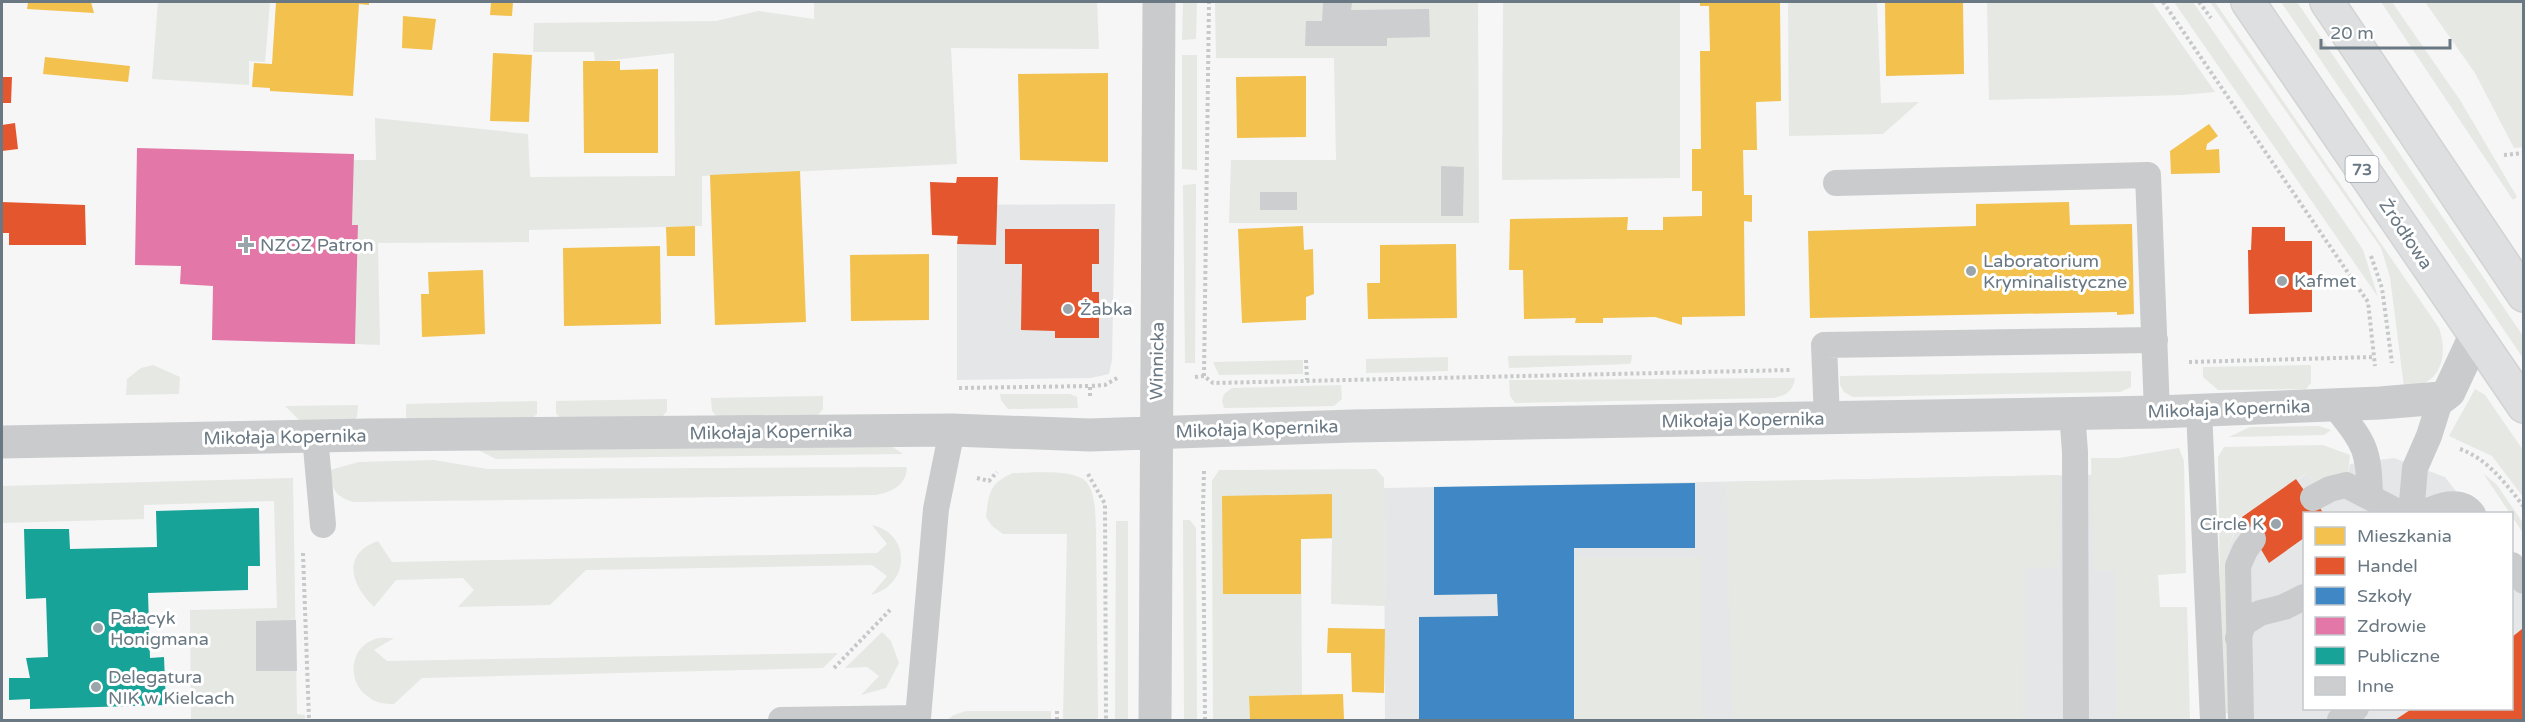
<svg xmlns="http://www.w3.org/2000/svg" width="2525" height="722" font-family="'Varela Round',sans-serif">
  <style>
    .built { fill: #e5e6e7 }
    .green { fill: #e5e8e3 }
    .homes { fill: #f2c14e }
    .shops { fill: #e4572e }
    .schools { fill: #3f88c5 }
    .health { fill: #e377a8 }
    .public { fill: #17a398 }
    .building { fill: #cdcecf }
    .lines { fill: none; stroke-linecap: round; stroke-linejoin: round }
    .primary-casing { stroke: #d2d3d3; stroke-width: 36 }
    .path { stroke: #c7c8c9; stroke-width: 4; stroke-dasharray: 3 3; stroke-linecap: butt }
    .lane { stroke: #c9cbcc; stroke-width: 26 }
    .street { stroke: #c9cbcc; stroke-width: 33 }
    .primary { stroke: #dedfe0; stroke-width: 33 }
    .poi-dot { fill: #9aa4ab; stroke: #fff; stroke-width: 2 }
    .labels { text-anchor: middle; stroke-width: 6; stroke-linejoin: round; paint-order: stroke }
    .shield { fill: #fff; stroke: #96a0a8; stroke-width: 1.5 }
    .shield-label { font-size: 16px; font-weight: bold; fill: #697883 }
    .street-label { font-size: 18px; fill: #697883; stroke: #fff }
    .poi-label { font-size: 18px; fill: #697883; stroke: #fff; text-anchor: start }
  </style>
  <rect width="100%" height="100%" fill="#f6f6f6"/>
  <path class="built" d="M1115 204 1112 360 1109 374 1091 378 957 380V205Z
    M2394 458 2445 477 2473 513 2304 514V708H2512V564L2523 580V720H2232L2230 714 2227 549 2242 517 2306 474 2317 488 2348 473 2350 464Z
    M2134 474 2136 720H1385L1384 488Z"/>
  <path class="green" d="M158 2H270L265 62 249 61V85L152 79Z
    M929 2H1097L1099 49 951 48 957 164 702 176V226L529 230V242L378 243 380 345 355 344 358 226 352 225 353 160H376L375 118 528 134 530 177 675 176 674 53 595 62 594 52H533L534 23 716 21 758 11 814 19V3Z
    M1183 2H1197L1196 39 1182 40Z
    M1215 2H1478L1479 223H1229L1231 160H1336L1334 58H1216Z
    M1503 2H1680V178L1502 180Z
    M1788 2H1877L1881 103 1919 102 1883 134 1789 136Z
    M1987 2H2152L2215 92 2182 95 1989 100Z
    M2174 2H2193L2354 236 2363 250 2378 297Z
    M2210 2H2215L2439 328C2449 357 2440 388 2404 387L2390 277 2381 248Z
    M2281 2H2297L2523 336V358Z
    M2381 2H2392L2460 100 2517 197 2513 200Z
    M2425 2H2523V147L2514 148 2475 73Z
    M1182 55H1197V170L1182 169Z
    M1196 184 1195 363H1185L1183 185Z
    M1632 355 1631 363 1628 364 1509 368 1508 356Z
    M1448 357V371L1366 373V359Z
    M1303 360V374L1219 375 1213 362Z
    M153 365 180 377 179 394 126 395 127 379 141 368Z
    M2311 365V383L2306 389 2218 390 2203 377V367Z
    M2131 371V387L2120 392 1853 397 1844 392 1840 385V376Z
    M1795 378C1793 391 1787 395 1774 398L1515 403 1510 396 1509 380Z
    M1341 385 1342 399 1334 406 1224 408 1222 401 1224 394 1232 388Z
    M2475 389 2485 395 2523 450V497L2492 456 2449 436Z
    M1000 394H1070L1077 397 1078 408 1008 409 1001 400Z
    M823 396V409L818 415 717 417 712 411 711 398Z
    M667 399V411L662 417 562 419 556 414V401Z
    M537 401V414L531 419 414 422 406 417V404Z
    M358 405 357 417 351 423 304 425 285 406Z
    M2319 426 2331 430 2324 435 2229 437 2250 427Z
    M2323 445 2350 455 2348 473 2338 481 2317 488 2305 474 2241 517 2227 549 2230 714 2222 712 2218 457 2224 447Z
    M891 446 903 454 496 459 476 449Z
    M2179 448 2184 461 2186 573 2158 575 2160 607H2187L2190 720H2116L2115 571 2094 570 2091 458H2119Z
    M434 460 487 469 907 467C906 486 892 492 875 495L353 502C335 496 331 489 330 470L359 462Z
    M1376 469 1384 478 1385 606 1331 604 1332 539H1301L1302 695 1249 696 1250 720H1213L1212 481 1219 470Z
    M1013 473C1029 473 1069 469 1083 479 1097 489 1095 517 1096 533L1098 718 1093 720H1063L1067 534H1003L992 526 986 517C989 494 989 483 1013 473Z
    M2483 473 2497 485 2523 523V533Z
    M2059 475V567L2025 568 2023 720H1732L1726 482Z
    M293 478 297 714 305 715V720H191L190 610 277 608 274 501 144 505V519L2 523V486Z
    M1183 520H1190L1196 528 1197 720H1184Z
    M1116 521H1128V720H1115Z
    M872 525C912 534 910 585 871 595L887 576 872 565 586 570 550 605 458 607 474 590 463 578 396 580 374 607C351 585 341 554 378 541L392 562 877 553 887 544Z
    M1574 557H1700L1703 720H1574Z
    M882 632 891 641 899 663 886 688 861 695 879 676 867 667 845 668Z
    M394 638 374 650 387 661 838 653 823 668 422 678 394 704C384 704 375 703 367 696 347 681 349 648 375 639 380 637 388 638 394 638Z
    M966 711H1051V720H947L954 715Z"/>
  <path class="homes" d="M28 2H91L94 13 27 9Z
    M276 2H369V5L359 4 353 96 270 91V88L252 87 254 63 272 64Z
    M491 2H513L512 16 490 15Z
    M1700 2H1780L1781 101 1756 102 1757 150H1743L1744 195H1752V222L1744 221 1745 316 1682 317V325L1655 317 1603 318V323H1575L1576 318 1524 319 1523 270H1509L1510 219 1628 217 1627 230H1663V217L1702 216V191H1692V149H1701L1700 51H1710L1709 6H1700Z
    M1885 2H1963L1964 74 1886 76Z
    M403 16 436 19 432 50 402 48Z
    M493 53 532 55 529 122 490 121Z
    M45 57 130 66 128 82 43 74Z
    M583 61H620V70L658 69V153H584Z
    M1108 73V162L1020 160 1018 74Z
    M1306 76V137L1237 138 1236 77Z
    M2209 124 2218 136 2207 144 2206 150 2219 149 2220 173 2171 174 2170 151Z
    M800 171 806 322 715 325 710 175Z
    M2069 202 2070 225 2132 224 2134 314 2117 315V312L1810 318 1808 231 1976 226V204Z
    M695 226V256H667L666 227Z
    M1303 226 1304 250 1313 249 1314 294 1306 297V320L1242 323 1238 229Z
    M1456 244 1457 318 1368 319 1367 283H1380V245Z
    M660 246 661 324 564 326 563 248Z
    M929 254V320L851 321 850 255Z
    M483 270 485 334 422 337 421 294H429L428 272Z
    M1332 494V538L1301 539V594H1223L1222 496Z
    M1328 628 1385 629 1384 693 1352 692 1351 653H1327Z
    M1343 694 1344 720H1250L1249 696Z"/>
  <path class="shops" d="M2 77H12L11 103H2Z
    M15 123 18 149 2 151V125Z
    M957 177H998L996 245 957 244 958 236 932 235 930 182 956 183Z
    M2 202 85 205 86 245H9V233H2Z
    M2252 227H2285V241H2312V312L2249 314 2248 250H2251Z
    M1005 229H1099V264H1092V292H1099V338H1055V331L1021 330 1022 264H1005Z
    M2296 479 2306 493 2309 492 2324 514H2304V538L2269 563 2242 517Z
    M2522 629 2524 720H2395L2413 708H2512V637Z"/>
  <path class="schools" d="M1695 483V548H1574V720H1419V617L1498 616 1497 594 1434 595V487Z"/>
  <path class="health" d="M137 148 354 154 352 225H358L355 344 212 340 213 286 180 284 181 266 135 265Z"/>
  <path class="public" d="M259 508 260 566H248V590L148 593 150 658 164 657 166 705 30 709V699L9 700V678H30L26 658 48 657 46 598 26 599 24 529H69L70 549 157 547 156 511Z"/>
  <path class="building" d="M1323 3H1352L1351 10 1429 9 1430 37 1387 38V46H1305L1306 21H1322Z
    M1441 166 1464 167 1463 216H1441Z
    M1260 192H1297V210H1260Z
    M296 620 297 671H256V621Z"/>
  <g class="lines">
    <defs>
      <path id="primary" d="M2248 2 2524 406
        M2327 2 2524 295"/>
    </defs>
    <use href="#primary" class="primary-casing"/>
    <path class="path" d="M2163 2 2368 302 2375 366
      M2199 2 2211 18
      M2504 155 2524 153
      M2371 256 2382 288 2392 363
      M1306 360 1307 380
      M2189 362 2374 357
      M1204 376 1209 2
      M1195 377 1204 376 1213 383 1791 370
      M959 388 1090 386
      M1090 396V386L1105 385 1119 377
      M2460 449C2488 459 2506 484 2524 507
      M1204 471 1203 507 1205 720
      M1088 474 1105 504 1106 720
      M977 478 989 481 997 472
      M303 553 309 720
      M834 668 890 610
      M1057 720V711"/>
    <path class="lane" d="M1836 183 2148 175 2157 412
      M2334 405C2364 443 2369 447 2370 497
      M2199 410 2213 720
      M2072 412 2075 452 2076 720
      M1827 419 1824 345 2155 340
      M315 436 323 525
      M2313 498 2330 489 2346 485 2402 514
      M2411 514 2415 468 2429 436 2441 398
      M2421 514C2437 507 2460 496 2473 514
      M2512 565 2524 581
      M2238 638 2244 623 2260 613 2284 607 2304 597
      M781 720 918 718 936 509 952 430
      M2241 720 2238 566 2245 550 2253 539
      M2340 720 2356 708"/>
    <path class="street" d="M2 442 368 435 952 430 1090 435 1353 426 2157 412 2380 403 2441 398 2449 392 2475 336
      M1155 720 1159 2"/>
    <use href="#primary" class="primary"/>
  </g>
  <g class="poi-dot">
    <path d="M243 236h6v6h6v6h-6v6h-6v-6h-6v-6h6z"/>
    <circle cx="1971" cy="271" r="6"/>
    <circle cx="2282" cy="281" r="6"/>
    <circle cx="1068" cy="309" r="6"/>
    <circle cx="2276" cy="524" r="6"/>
    <circle cx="98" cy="628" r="6"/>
    <circle cx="96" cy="687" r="6"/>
  </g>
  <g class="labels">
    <rect class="shield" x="2345.5" y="156" width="33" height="26" rx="4.5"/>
    <g class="shield-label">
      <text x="2362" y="175">73</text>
    </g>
    <g class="street-label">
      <text transform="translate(2406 234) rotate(56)" y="6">Źródłowa</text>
      <text transform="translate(1157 361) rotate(-89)" y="6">Winnicka</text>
      <text transform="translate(2229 409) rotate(-2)" y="6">Mikołaja Kopernika</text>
      <text transform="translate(1743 420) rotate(-1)" y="6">Mikołaja Kopernika</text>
      <text transform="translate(1257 429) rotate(-2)" y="6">Mikołaja Kopernika</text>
      <text transform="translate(771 432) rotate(-1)" y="6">Mikołaja Kopernika</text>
      <text transform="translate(285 437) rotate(-1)" y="6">Mikołaja Kopernika</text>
    </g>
    <g class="poi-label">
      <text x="260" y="251">NZOZ Patron</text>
      <text x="1983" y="267">Laboratorium<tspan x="1983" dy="21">Kryminalistyczne</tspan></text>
      <text x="2294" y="287">Kafmet</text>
      <text x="1080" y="315">Żabka</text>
      <text x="2264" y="530" text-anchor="end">Circle K</text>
      <text x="110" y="624">Pałacyk<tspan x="110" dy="21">Honigmana</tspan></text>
      <text x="108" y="683">Delegatura<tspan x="108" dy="21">NIK w Kielcach</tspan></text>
    </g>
  </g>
  <rect width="2525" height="722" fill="none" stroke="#697883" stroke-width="6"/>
  <rect x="2303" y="512" width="210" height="198" fill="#ffffff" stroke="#c3c9cd" stroke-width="1.5"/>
  <rect x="2315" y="527" width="30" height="18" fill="#f2c14e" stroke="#c3c9cd" stroke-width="1.5"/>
  <text x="2357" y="542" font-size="18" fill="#697883">Mieszkania</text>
  <rect x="2315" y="557" width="30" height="18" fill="#e4572e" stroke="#c3c9cd" stroke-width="1.5"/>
  <text x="2357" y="572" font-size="18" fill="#697883">Handel</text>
  <rect x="2315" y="587" width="30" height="18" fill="#3f88c5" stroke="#c3c9cd" stroke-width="1.5"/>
  <text x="2357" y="602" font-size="18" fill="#697883">Szkoły</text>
  <rect x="2315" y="617" width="30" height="18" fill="#e377a8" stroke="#c3c9cd" stroke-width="1.5"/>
  <text x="2357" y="632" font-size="18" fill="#697883">Zdrowie</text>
  <rect x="2315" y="647" width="30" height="18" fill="#17a398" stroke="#c3c9cd" stroke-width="1.5"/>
  <text x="2357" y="662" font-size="18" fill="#697883">Publiczne</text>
  <rect x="2315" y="677" width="30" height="18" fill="#cdcecf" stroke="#c3c9cd" stroke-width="1.5"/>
  <text x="2357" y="692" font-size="18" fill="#697883">Inne</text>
  <path d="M2321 39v9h129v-9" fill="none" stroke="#697883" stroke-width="3"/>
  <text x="2330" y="39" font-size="18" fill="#697883" stroke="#ffffff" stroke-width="4.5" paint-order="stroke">20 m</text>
</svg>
